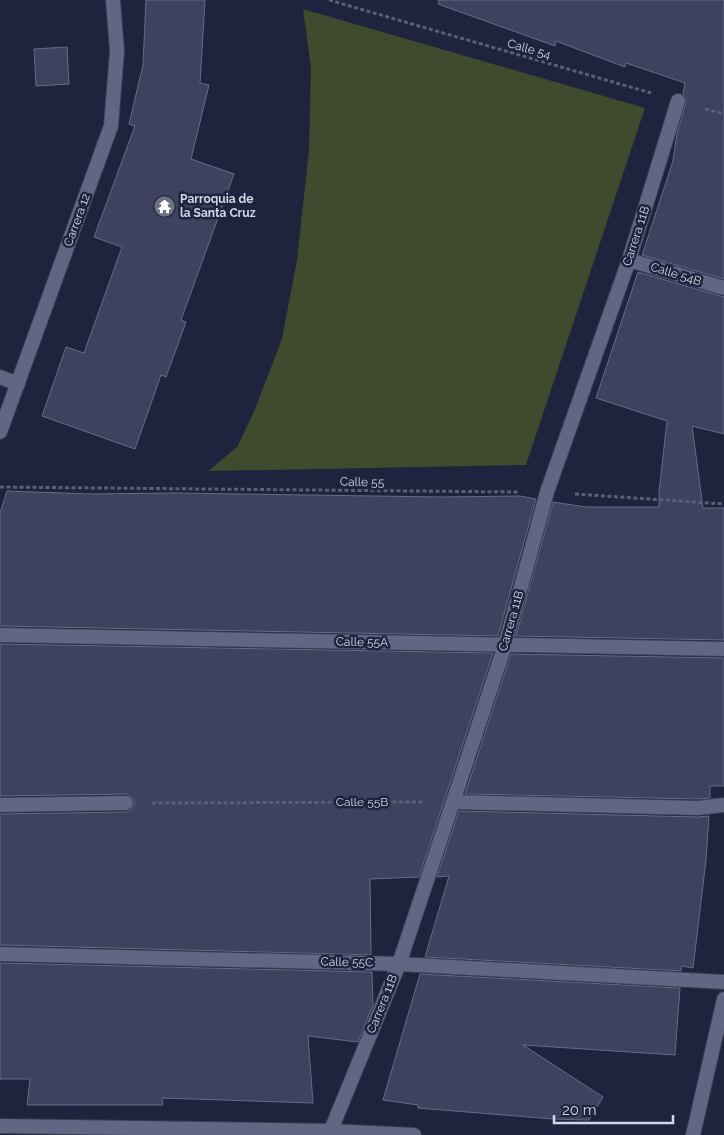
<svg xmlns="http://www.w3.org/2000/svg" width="724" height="1135" font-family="Raleway,sans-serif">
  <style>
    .green { fill: #404a2c }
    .building { fill: #3e425e; stroke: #676b8a }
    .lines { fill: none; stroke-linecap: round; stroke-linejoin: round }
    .minor-casing { stroke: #3a3c52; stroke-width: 16 }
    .tertiary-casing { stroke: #3a3c52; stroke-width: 16 }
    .path { stroke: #5b5e76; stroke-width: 3; stroke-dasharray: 4 2.5; stroke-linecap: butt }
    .minor { stroke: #626685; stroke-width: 14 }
    .tertiary { stroke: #626685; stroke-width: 14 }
    .labels { text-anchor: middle; stroke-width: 5; stroke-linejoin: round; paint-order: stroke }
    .street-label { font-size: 12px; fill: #d3d6e8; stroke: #20233d }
    .poi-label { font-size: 12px; font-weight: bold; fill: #d3d6e8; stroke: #20233d; text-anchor: start }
  </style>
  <rect width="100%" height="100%" fill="#20233d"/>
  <path class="green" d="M303 9 645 108 526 465 208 471 237 447 253 414 282 339 297 260 309 150 311 68Z"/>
  <path class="building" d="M146 0H205L200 83 209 85 191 159 234 174 181 320 186 322 166 377 161 375 135 449 42 416 66 347 84 353 122 247 94 237 135 126 129 124 143 65Z
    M439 0H724V279L642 255 673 161 677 133 686 103V99L683 94 685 83 626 63 625 67 556 41 555 46 438 4Z
    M67 47 69 84 36 86 34 49Z
    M638 272 724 297V434L692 426 703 508H724V640L516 636 553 502 586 507H659V492L667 421 596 398Z
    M7 491 90 494 173 493 442 497 520 496 536 499 498 636 0 626V513Z
    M0 644 493 653 419 877 370 879 371 955 0 945V814L126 812 131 810 135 803 133 798 126 794 0 796Z
    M511 654 724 658V786H710V798L698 799 465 794Z
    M459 811 698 817 709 816 706 860 693 968 682 966 681 971 425 957 449 876 437 877Z
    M0 963 372 972 373 1005 358 1042 308 1036 313 1103 162 1098 163 1105H27L30 1079H0Z
    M420 974 680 988 675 1055 523 1045 603 1097 589 1120 553 1119 418 1108V1105L383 1100Z"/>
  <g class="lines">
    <defs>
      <path id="minor" d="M629 260 724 288
        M0 377 18 384
        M0 635 724 649
        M453 802 698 808 724 805
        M0 805 126 803
        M0 954 399 964 724 982
        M0 1126 331 1131 414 1135
        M329 1135 399 964 453 802 505 645 547 492 629 260 678 101
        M693 1135 724 999"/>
      <path id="tertiary" d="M0 432 111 126 117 51 113 0"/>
    </defs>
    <use href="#minor" class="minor-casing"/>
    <use href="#tertiary" class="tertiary-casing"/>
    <path class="path" d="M329 0 651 93
      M705 109 724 114
      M0 487 519 492
      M575 494 724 504
      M152 803 423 802"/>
    <use href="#minor" class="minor"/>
    <use href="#tertiary" class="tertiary"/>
  </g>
  <defs>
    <symbol id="temple-disc" viewBox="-11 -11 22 22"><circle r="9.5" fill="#6b7280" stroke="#20233d"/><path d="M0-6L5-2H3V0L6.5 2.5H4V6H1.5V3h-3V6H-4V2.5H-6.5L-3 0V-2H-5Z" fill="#fff"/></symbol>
  </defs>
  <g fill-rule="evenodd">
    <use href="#temple-disc" x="152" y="194" width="25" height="25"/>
  </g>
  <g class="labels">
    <g class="street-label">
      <text transform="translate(529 49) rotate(16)" y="4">Calle 54</text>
      <text transform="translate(77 220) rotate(-70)" y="4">Carrera 12</text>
      <text transform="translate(636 236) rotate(-72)" y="4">Carrera 11B</text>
      <text transform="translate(676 274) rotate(17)" y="4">Calle 54B</text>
      <text transform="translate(362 482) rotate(1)" y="4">Calle 55</text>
      <text transform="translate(511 621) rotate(-74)" y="4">Carrera 11B</text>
      <text transform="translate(362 642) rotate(1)" y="4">Calle 55A</text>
      <text x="362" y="806">Calle 55B</text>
      <text transform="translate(347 962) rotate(1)" y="4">Calle 55C</text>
      <text transform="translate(382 1004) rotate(-68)" y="4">Carrera 11B</text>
    </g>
    <g class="poi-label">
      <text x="180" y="203">Parroquia de<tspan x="180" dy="14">la Santa Cruz</tspan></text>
    </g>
  </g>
  <path d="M554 1115v8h119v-8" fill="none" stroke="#d3d6e8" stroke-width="2.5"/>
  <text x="562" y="1115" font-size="15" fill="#d3d6e8" stroke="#20233d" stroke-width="4" paint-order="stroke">20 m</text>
</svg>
